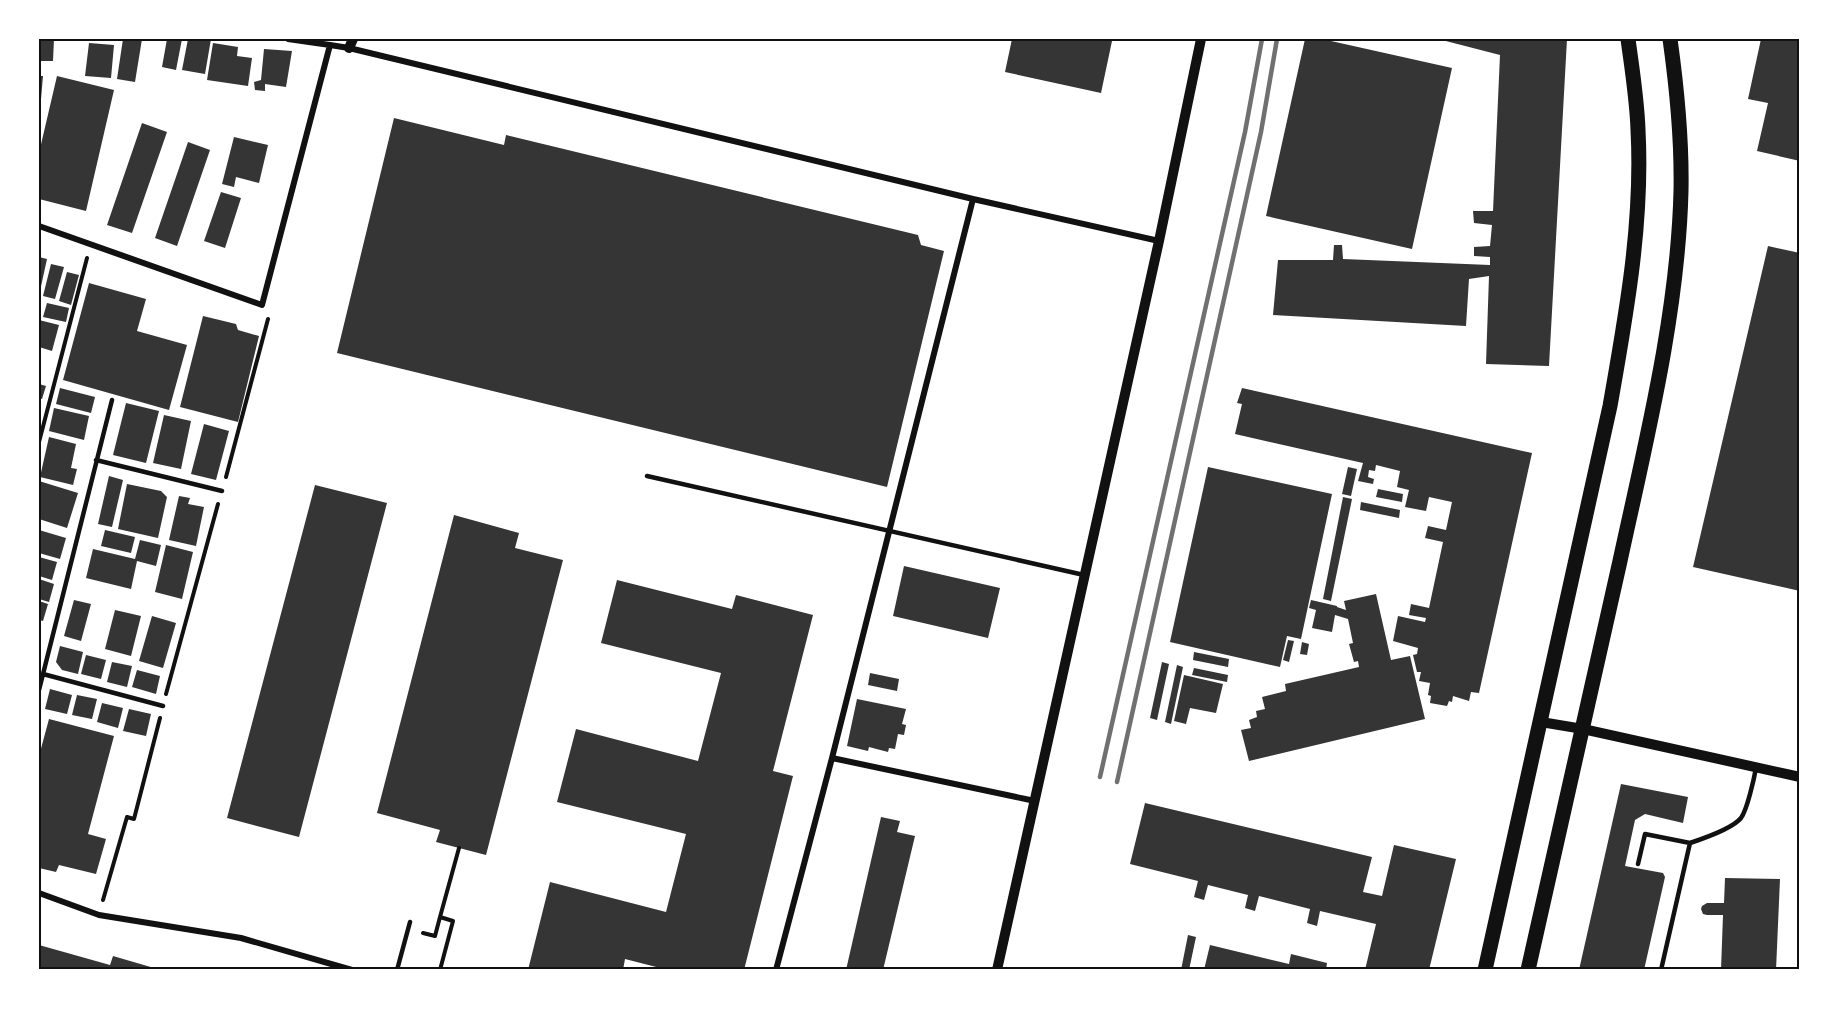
<svg xmlns="http://www.w3.org/2000/svg" width="1839" height="1009" font-family="'Source Serif 4',serif">
  <style>
    .building { fill: #353535 }
    .lines { fill: none; stroke-linecap: round; stroke-linejoin: round }
    .path { stroke: #111; stroke-width: 4 }
    .service { stroke: #111; stroke-width: 4.5 }
    .minor { stroke: #111; stroke-width: 6 }
    .tertiary { stroke: #111; stroke-width: 10 }
    .primary { stroke: #111; stroke-width: 15 }
    .rail { stroke: #707070; stroke-width: 4.5 }
    .neatline { fill: none; stroke: #111; stroke-width: 2 }
  </style>
  <rect width="100%" height="100%" fill="#fff"/>
  <path class="building" d="M39 39H54L53 61H39Z
    M123 39H142L135 82 117 79Z
    M167 39H182L176 70 162 67Z
    M188 39H211L205 74 182 70Z
    M1012 39H1105L1112 41 1101 93 1005 72Z
    M1305 39H1322L1452 68 1412 249 1266 216Z
    M1438 39H1567L1549 366 1486 364 1489 276 1469 279 1466 326 1273 315 1278 260H1333L1334 245H1342L1343 259 1490 265V257L1474 256V247L1490 246 1492 225 1474 223 1473 211H1493L1500 55Z
    M1761 39H1800V161L1757 151 1768 103 1748 99Z
    M89 43 114 45 111 78 85 76Z
    M213 43 238 47 237 56 252 58 248 86 207 80Z
    M264 49 292 51 286 87 265 84V91L255 90 254 82 261 80Z
    M39 76H43L41 99H39Z
    M57 76 114 90 86 211 39 199V153Z
    M394 118 504 145 506 135 918 235 921 245 944 251 887 487 337 353Z
    M142 123 167 132 132 233 107 225Z
    M234 137 268 145 259 183 236 177 234 187 222 184Z
    M188 142 210 150 177 246 155 238Z
    M221 192 241 198 225 248 204 241Z
    M1768 246 1800 253V591L1693 567Z
    M39 257 47 259 40 291H39Z
    M51 264 64 267 55 299 43 296Z
    M67 272 79 275 71 305 59 301Z
    M89 283 146 299 137 331 187 345 169 410 63 380Z
    M47 303 69 308 66 322 43 317Z
    M203 316 236 324 238 330 259 336 238 422 180 407Z
    M39 320 59 325 52 351 39 347Z
    M39 384 46 386 42 399 39 398Z
    M60 388 95 397 91 413 56 404Z
    M1242 388 1532 453 1479 693 1471 692 1469 701 1453 696 1452 702 1449 701 1447 706 1430 703 1431 696 1428 695 1430 683 1419 681 1421 672H1417L1413 655 1417 654 1418 648 1393 641 1398 616 1425 622 1426 618 1409 615 1411 604 1429 608 1443 542 1425 538 1428 526 1446 530 1452 502 1429 497 1426 511 1405 507 1409 490 1397 487 1400 471 1376 465 1375 471 1369 470 1368 477 1374 479 1373 484 1358 481 1363 463 1235 434 1242 404 1237 403Z
    M126 403 159 411 146 463 113 455Z
    M54 408 89 416 84 440 49 431Z
    M164 415 191 421 181 469 153 463Z
    M204 424 229 431 216 480 191 474Z
    M49 437 76 444 71 468 77 469 73 485 40 477Z
    M1208 467 1332 494 1301 639 1287 636 1280 667 1170 642Z
    M1348 467 1357 469 1351 496 1342 494Z
    M109 476 123 480 112 527 98 524Z
    M39 481 78 493 67 528 39 519Z
    M127 484 161 491 167 497 158 538 118 529Z
    M315 485 387 503 299 837 227 818Z
    M1378 489 1403 494 1402 502 1376 497Z
    M179 496 190 498 188 504 204 507 196 546 169 540Z
    M1343 497 1352 499 1331 601 1323 599Z
    M1361 502 1400 510 1399 518 1360 510Z
    M454 515 519 533 515 548 563 560 486 855 436 842 440 830 377 813Z
    M39 530 66 538 60 559 39 553Z
    M105 530 135 537 131 553 101 546Z
    M140 540 161 545 156 566 137 561 131 589 86 578 93 549 135 559Z
    M166 545 193 552 182 599 155 592Z
    M39 557 57 562 52 580 39 576Z
    M904 566 1000 588 988 638 893 616Z
    M39 579 54 584 49 602 39 599Z
    M617 580 732 609 736 595 813 615 773 771 793 776 744 970H668L625 959 623 970H528L550 882 666 912 686 834 557 802 576 729 698 761 721 673 601 643Z
    M1376 594 1391 660 1410 656 1425 719 1249 761 1241 730 1251 728 1249 720 1257 717 1256 711 1265 709 1262 697 1286 691 1285 684 1359 667 1358 661 1354 662 1349 644 1353 643 1348 619 1335 615 1332 632 1312 628 1316 610 1309 608 1311 600 1337 606V607L1346 610 1344 601Z
    M74 600 91 604 81 641 64 636Z
    M39 601 48 604 43 621 39 620Z
    M115 610 141 616 131 656 105 649Z
    M152 616 176 623 163 668 139 661Z
    M1288 640 1294 641 1289 662 1283 660Z
    M1302 642 1309 644 1307 655 1300 654Z
    M60 646 83 652 78 674 62 670 56 662Z
    M1194 652 1229 659 1228 667 1193 660Z
    M86 655 106 660 101 679 81 674Z
    M112 662 132 666 127 687 107 682Z
    M1162 662 1169 664 1157 720 1150 718Z
    M1177 665 1183 667 1171 724 1165 722Z
    M1194 668 1228 675 1227 682 1192 675Z
    M137 670 160 676 156 694 132 687Z
    M870 673 899 679 897 691 868 685Z
    M1184 675 1223 684 1216 713 1190 708 1186 724 1174 721Z
    M50 689 72 695 67 714 45 709Z
    M77 695 97 699 92 719 72 715Z
    M857 699 906 709 902 724 906 725 904 735 898 734 895 749 889 748 888 752 869 747 868 751 847 746Z
    M102 703 123 708 118 728 97 722Z
    M129 709 151 714 146 736 123 731Z
    M49 719 114 736 88 834 106 839 96 874 59 865 56 872 39 868V756Z
    M1621 784 1688 797 1683 823 1645 814 1635 820 1625 866 1663 873 1665 877 1644 970H1579Z
    M1145 803 1372 857 1363 892 1382 896 1394 845 1456 859 1429 970H1365L1376 924 1320 911 1317 926 1307 923 1310 909 1259 896 1255 911 1245 908 1248 895 1208 885 1204 900 1194 897 1198 881 1130 864Z
    M881 817 900 821 897 832 915 836 883 970H846Z
    M1725 878 1780 879 1776 970H1721L1723 915H1707L1703 914 1701 909 1702 906 1707 903H1724Z
    M1188 935 1196 937 1189 970H1181Z
    M39 945 110 965 113 956 161 970H39Z
    M1210 945 1289 964 1291 954 1327 963 1326 970H1204Z"/>
  <g class="lines">
    <path class="path" d="M39 442 87 258
      M226 477 268 319
      M166 694 218 504
      M103 900 127 817 134 819 160 718
      M423 933 435 936 440 917
      M440 970 453 921 440 917 459 848"/>
    <path class="service" d="M96 460 222 491
      M647 476 1084 575
      M43 674 163 706
      M39 690 112 400
      M1638 864 1645 834 1690 843
      M397 970 410 922
      M1661 970 1690 843C1702 839 1733 828 1741 818 1747 810 1754 779 1756 768"/>
    <path class="minor" d="M288 39 330 45
      M39 226 262 305 330 45 349 48 973 199 1159 241
      M832 758 1035 801
      M39 893 99 915 241 938 352 970
      M776 970 832 758 973 199"/>
    <path class="tertiary" d="M349 48 353 39
      M1541 722 1583 729 1800 777
      M997 970 1159 241 1201 39"/>
    <path class="primary" d="M1485 970 1610 406C1626 315 1643 223 1638 130 1637 99 1632 69 1628 39
      M1528 970C1559 834 1590 698 1620 561 1646 441 1678 314 1681 191 1682 140 1677 89 1670 39"/>
    <path class="rail" d="M1100 777 1245 132 1262 39
      M1117 782 1261 132 1277 39"/>
  </g>
  <rect width="1839" height="1009" fill="none" stroke="#ffffff" stroke-width="81"/>
  <rect x="40" y="40" width="1758" height="928" class="neatline"/>
</svg>
